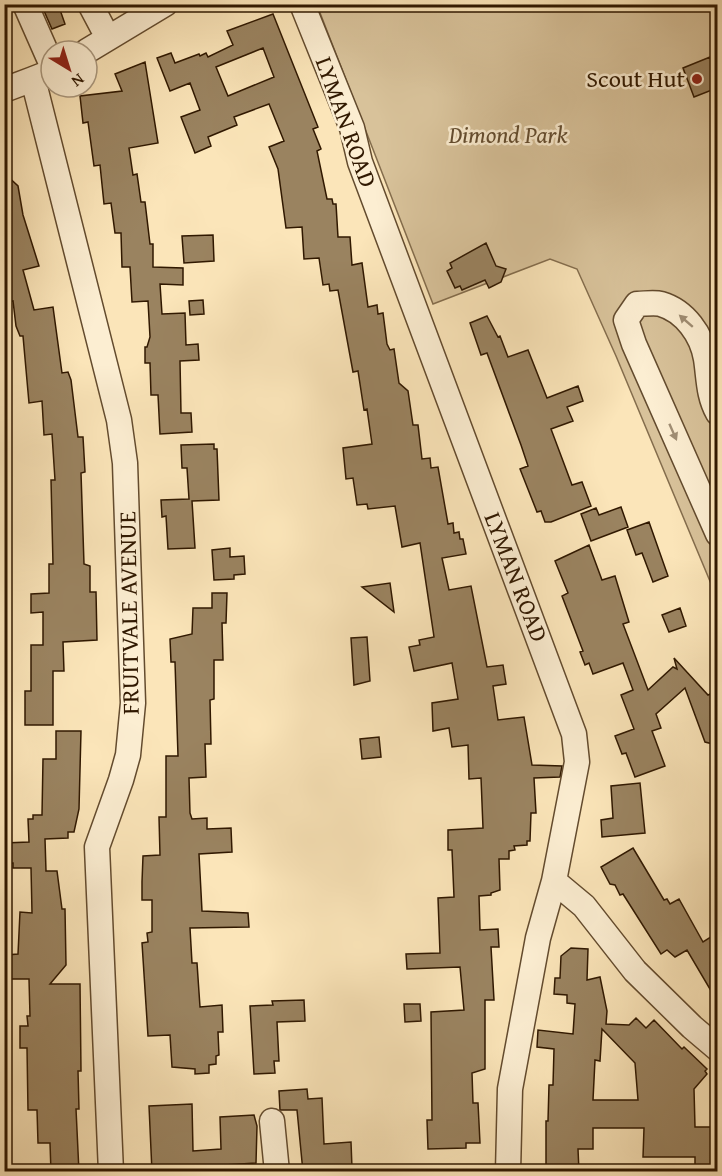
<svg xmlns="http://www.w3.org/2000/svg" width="722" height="1176" font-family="'Gentium Book Plus',serif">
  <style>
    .green { fill: #d8c29a; stroke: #846d4d; stroke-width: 1.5 }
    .building { fill: #9a8360; stroke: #301800; stroke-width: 1.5; fill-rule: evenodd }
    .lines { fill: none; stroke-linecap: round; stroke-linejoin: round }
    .minor-casing { stroke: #634b2e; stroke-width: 27 }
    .minor { stroke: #fceed2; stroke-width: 24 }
    .oneway { fill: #a08e74 }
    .poi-dot { fill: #8f2418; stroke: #fceed2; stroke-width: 2 }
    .labels { text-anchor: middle; stroke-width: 5; stroke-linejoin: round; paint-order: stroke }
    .poi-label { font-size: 24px; fill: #301800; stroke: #fceed2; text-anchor: end }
    .street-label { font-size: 24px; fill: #301800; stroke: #fceed2 }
    .park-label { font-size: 24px; font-style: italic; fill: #624b2e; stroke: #fceed2 }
  </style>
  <rect width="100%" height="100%" fill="#fbe5b9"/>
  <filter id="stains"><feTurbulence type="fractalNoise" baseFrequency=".00333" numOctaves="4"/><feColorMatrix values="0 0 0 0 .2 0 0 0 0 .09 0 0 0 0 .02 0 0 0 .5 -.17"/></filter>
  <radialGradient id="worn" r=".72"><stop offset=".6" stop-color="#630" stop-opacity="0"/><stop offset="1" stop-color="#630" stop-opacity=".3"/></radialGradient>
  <path class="green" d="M317 5H717V598L616 356 577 269 550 259 433 304Z"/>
  <path class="building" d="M41 4H58L65 24 52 29Z
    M273 14 318 127 313 129 321 149 317 151 327 199H332L333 204H336L338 237H350L352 265 362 263 368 307 377 305 378 314 383 313 387 344 390 350 394 349 399 383 408 391 413 425H418L422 459 430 458 431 468 438 467 448 524 453 523 454 533 459 532 460 539H463L466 554 442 558 449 590 471 586 487 667 503 665 506 684 493 686 498 720 524 717 532 765 562 766 560 777 534 778 536 813H531L530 841H527V845L514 846 515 850 509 851V859H499L500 890 491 893V895L479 896 480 930 498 929 499 947H491L494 1000H485V1069L472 1073 473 1103H478L480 1143H466V1148L428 1149 427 1120H432L431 1012 464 1010 460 967 407 969 406 954 440 953 438 898 454 897 452 850H448V830L483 828 481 778 469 779 468 745 452 747 449 728 433 731 432 703 458 699 452 663 414 671 409 647 420 645 419 640 434 637 420 543 402 547 395 506 368 509 367 504 357 505 353 478 346 479 343 448 372 444 367 409 364 410 358 371 353 372 338 290 330 291 329 284 323 285 319 258 304 259 302 227 286 228 278 169 269 147 284 141 269 104 234 117 237 125 208 137 211 146 195 153 181 117 200 110 190 83 170 91 157 58 171 53 175 63 199 54 200 56 206 53 208 57 233 45 227 31ZM263 48 274 77 228 96 216 67Z
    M710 57 717 77V88L694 97 683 68Z
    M145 62 158 143 129 148 133 175 137 174 141 202H145L150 244H153V267L183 268V285L160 284 162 314 185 313 186 345 198 344 199 360 180 361 181 413H191L192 432 160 434 158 395H151L150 363H145V347H147L150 337 148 301 132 302 130 267H122L121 233H115L111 203 104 204 100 165 94 166 88 122 83 123 80 96 122 91 115 74Z
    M4 173 18 186 23 215 39 266 23 270 34 310 53 307 62 373 68 372 71 380 78 437H83L85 472 81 473 84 564 90 566V592H96L97 640 63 642 64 671H53V725H25V691H31V645H43V612L31 613V594L49 593V564H53L51 480H55L52 434 44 435 42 401 29 403 23 336H20L16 326 13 301 4 303Z
    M213 235 214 261 184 263 182 236Z
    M486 243 496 266 506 269 501 282 489 288 485 280 462 290 460 286 455 288 447 271 452 268 450 263Z
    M203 300 204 314 190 315 189 301Z
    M487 316 498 337 500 336 508 357 528 350 547 398 578 386 583 401 567 407 573 421 551 429 572 485 582 482 591 506 551 522H545L541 511 537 512 520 469 528 466 521 445 487 353 481 355 470 323Z
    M214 444V449H217L219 500 192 501 195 548 168 549 166 516 162 517 161 500 189 499 187 468H182L181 445Z
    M621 507 628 527 591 541 581 514 596 508 599 515Z
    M649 522 668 576 653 582 642 553 636 555 627 530Z
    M589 545 602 580 615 576 629 622 623 624 648 690 673 667 677 669 674 658 708 695 717 691V745L705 742 685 688 656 714 661 728 652 731 665 766 635 777 626 753 622 754 615 736 634 729 621 695 633 690 623 663 593 674 589 663 585 665 580 652 583 651 562 596 568 593 555 561Z
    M230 548V557L244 556 245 574 234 575V579L214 580 212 550Z
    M390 583 394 612 362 587Z
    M212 593H227L226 623H222L223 660H214V699L210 700 211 744H205L206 777 189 778 190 813 192 819 207 818V829L231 828 232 852 199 854 202 911 248 913 249 927 190 928 192 963H197L200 1007 222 1005 223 1032H218L219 1055 216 1056V1064L209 1065V1073L195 1074V1069L172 1067 170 1035 148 1036 142 943 148 942 147 933 152 932V900H142V882L143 856 160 855 159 817H166V756H178L175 662H171L170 639 192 634 193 608H212Z
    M680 608 686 626 669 632 662 615Z
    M367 637 370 681 354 685 351 638Z
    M56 731H81L79 809 74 832H68V838L45 839 46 871H57L62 909H65L66 965 50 984H80L81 1071H78L79 1109H76L79 1172H51L50 1143H38L37 1110H28L27 1048H20V1026H28L27 1016H30L29 979H6V955L18 954 20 912 32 913 31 868H13V863L4 864V843L29 842 28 819H33V815H42L43 759H56Z
    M379 737 381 757 362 759 360 739Z
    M640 783 645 833 602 837 601 820 613 818 611 786Z
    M633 848 664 900 667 899 670 904 679 899 703 942 717 933V1001L687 950 675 957 667 950 661 954 623 894 620 895 615 885 610 884 601 867Z
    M571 948 588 949 587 980 600 977 607 1011 606 1024 629 1025 636 1018 646 1028 654 1020 682 1049 684 1047 707 1069 705 1071 707 1074 694 1089 695 1127H717V1172H695V1157H643L644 1128H593V1149H578L579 1172H546V1121H548L549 1085H553L554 1049 537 1047 538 1030 573 1034 575 1004 567 1003V995L554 994 555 978H560L561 956ZM602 1029 635 1063 638 1100H593L595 1060 600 1061Z
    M304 1000 305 1021 277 1022 279 1061H274L275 1073 254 1074 250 1006 273 1005 272 1001Z
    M404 1004H420L421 1021 405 1022Z
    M307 1089 308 1099 322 1098 324 1144 351 1142 352 1168H341L342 1172H303L297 1110H280L279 1091Z
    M192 1104 193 1151 221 1149 220 1117 254 1115 257 1126 256 1163 209 1166V1172H152L149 1106Z"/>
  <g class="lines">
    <defs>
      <path id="minor" d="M25 4 51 63
        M90 4 108 38
        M302 4 352 128 360 162 574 734 577 762 554 881 538 938 510 1089 508 1172
        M87 51 165 4
        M51 72 33 79 119 420 125 463 133 703 128 755 121 780 97 847 111 1172
        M4 90 33 79
        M718 413C708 395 709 378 706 359 702 335 685 311 661 304 654 302 644 304 637 304L626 320 634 344 718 534
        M554 881 584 906 635 971 692 1027 718 1049
        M272 1121 277 1172"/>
    </defs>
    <use href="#minor" class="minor-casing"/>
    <use href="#minor" class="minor"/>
  </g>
  <defs><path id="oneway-solid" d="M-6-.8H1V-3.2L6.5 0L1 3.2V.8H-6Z" transform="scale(1.5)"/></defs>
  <g class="oneway">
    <use href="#oneway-solid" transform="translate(686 321) rotate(-139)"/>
    <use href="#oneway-solid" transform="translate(673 432) rotate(66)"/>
  </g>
  <circle class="poi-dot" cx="697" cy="79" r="6"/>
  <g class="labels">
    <g class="poi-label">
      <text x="685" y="87">Scout Hut</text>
    </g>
    <g class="street-label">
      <text transform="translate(346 122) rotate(70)" y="8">LYMAN ROAD</text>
      <text transform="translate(516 577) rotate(69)" y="8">LYMAN ROAD</text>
      <text transform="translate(129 613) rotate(-91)" y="8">FRUITVALE AVENUE</text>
    </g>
    <g class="park-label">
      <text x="508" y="143">Dimond Park</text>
    </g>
  </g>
  <rect width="722" height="1176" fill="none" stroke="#fbe5b9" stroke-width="24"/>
  <rect x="6" y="6" width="710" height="1164" fill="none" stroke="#301800" stroke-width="3"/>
  <rect x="12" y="12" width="698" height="1152" fill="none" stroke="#301800" stroke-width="1.5"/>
  <g transform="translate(69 69) rotate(142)"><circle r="28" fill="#fceed2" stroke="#aa987e" stroke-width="1.5"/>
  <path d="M0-4.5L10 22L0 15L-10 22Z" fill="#8f2418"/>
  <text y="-9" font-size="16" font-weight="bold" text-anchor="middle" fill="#301800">N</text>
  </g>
  <rect width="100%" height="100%" filter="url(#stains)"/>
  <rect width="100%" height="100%" fill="url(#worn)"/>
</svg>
